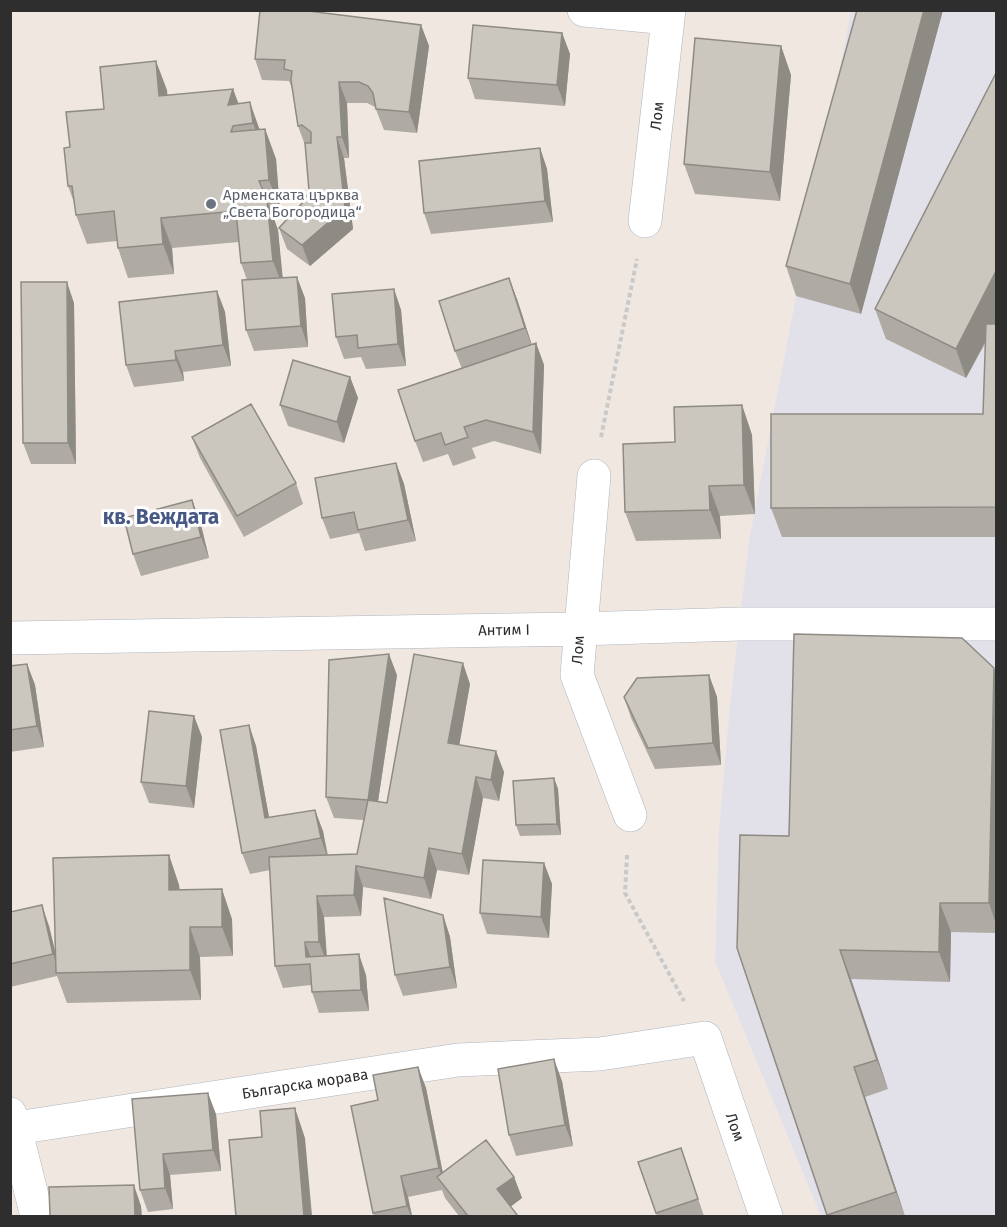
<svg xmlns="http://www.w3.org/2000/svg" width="1007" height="1227" font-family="'Fira Sans',sans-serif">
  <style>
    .industrial { fill: #e2e0e9 }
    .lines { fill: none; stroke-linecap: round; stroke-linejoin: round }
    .minor-casing { stroke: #afb4bf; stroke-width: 34 }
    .path { stroke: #c9c9c9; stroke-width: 4; stroke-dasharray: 4.5 3; stroke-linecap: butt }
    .minor { stroke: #fff; stroke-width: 33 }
    .wall { fill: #afaaa3 }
    .shaded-wall { fill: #8e8b85 }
    .building { fill: #cbc6be; stroke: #8e8b85; stroke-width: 1.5 }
    .worship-dot { fill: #6b7280; stroke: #fff; stroke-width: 2 }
    .labels { text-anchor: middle; stroke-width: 6; stroke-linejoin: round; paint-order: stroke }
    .street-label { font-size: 15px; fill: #2e2e2e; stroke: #fff }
    .worship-label { font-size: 15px; fill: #5b616d; stroke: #fff; text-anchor: start }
    .district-label { font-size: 21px; font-weight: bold; fill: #485885; stroke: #fff }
  </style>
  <rect width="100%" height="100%" fill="#f0e8e0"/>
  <path class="industrial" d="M851 11H996V1216H821L715 961 719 831 730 705 749 541Z"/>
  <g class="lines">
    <defs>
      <path id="minor" d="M584 10 668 18
        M645 221 669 10
        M594 476 577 675 630 815
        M10 638 579 629 740 624H996
        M10 1114 15 1128 37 1216
        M10 1129 458 1060 600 1054 705 1038 766 1216"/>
    </defs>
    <use href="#minor" class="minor-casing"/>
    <path class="path" d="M601 437 637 259
      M627 855 625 893 684 1001"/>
    <use href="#minor" class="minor"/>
  </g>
  <path class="wall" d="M857 10H943L861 314 796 296 786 266Z
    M421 25 429 46 417 133 384 130 375 107 367 103H347L349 158H344L353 229 310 266 287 249 279 228 305 200 309 191 305 145 298 126 293 91 289 81 262 80 255 59Z
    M562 33 570 54 565 106 475 99 468 78Z
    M781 46 791 75 780 201 695 194 684 164Z
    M233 89 238 104 260 129H265L276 159 280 210 271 211 278 230 282 278 305 298 308 347 254 351 246 330 247 280 241 263 239 242 172 248 174 274 128 278 118 248 117 241 87 244 76 215 75 205 68 186 70 147 104 109 167 90V95Z
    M540 148 547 169 553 222 431 234 424 213Z
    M394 289 401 310 406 366 366 369 361 357 344 359 336 337Z
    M217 291 225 312 231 366 183 372 184 381 134 387 126 365Z
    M517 299 532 345 536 343 544 365 541 454 494 441 472 448 476 458 453 466 448 454 423 462 415 441 462 369 455 351Z
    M74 303 76 464H31L23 443Z
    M875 309 996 324V537H782L771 508 983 414 986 342 966 378 886 339Z
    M350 377 358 398 344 443 288 426 280 405Z
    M742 405 752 435 755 514 720 516 721 539 636 541 625 512 675 442Z
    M192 437 296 483 303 504 244 537 200 458Z
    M396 463 404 484 416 541 365 551 359 533 330 539 322 518Z
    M192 500 200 521 209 558 141 576 133 554Z
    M27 664 35 685 44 747 10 752V666Z
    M397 675 378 802 387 803 470 684 459 745 504 772 499 801 483 798 469 875 437 870 431 899 363 887 361 916 324 917 327 956 366 975 369 1011 319 1013 312 992 311 985 283 988 275 966 270 870 250 874 242 853 249 725 256 746 269 817 323 831 328 855 357 854 364 820 334 818 326 797Z
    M709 675 717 697 721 765 655 769 631 718 624 697Z
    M996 675V933L951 932 950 982 851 979 888 1089 865 1097 905 1216H828L737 948 789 836Z
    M194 716 202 737 194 808 149 803 141 782Z
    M554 778 558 789 561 835 520 836 516 825Z
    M169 855 179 885 180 890 232 919 233 956 200 957 201 1000 67 1003 57 976 10 987V912L49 926 55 952Z
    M544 863 552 884 549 938 487 934 480 913Z
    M443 915 450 937 457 988 403 996 395 975Z
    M418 1067 426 1088 443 1173 514 1177 522 1198 510 1206 518 1216H459L445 1198 442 1190 408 1197 412 1216H374L373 1213 378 1100Z
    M562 1081 573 1146 516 1156 509 1135Z
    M132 1099 216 1114 221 1171 170 1175 173 1209 148 1212 140 1190Z
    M681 1148 688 1169 704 1216H657L638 1162Z"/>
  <path class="shaded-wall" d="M924 10H943L861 314 850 284Z
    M421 25 429 46 417 133 409 112Z
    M562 33 570 54 565 106 557 85Z
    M781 46 791 75 780 201 770 172Z
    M156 61 167 90 170 125 159 96Z
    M339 82 347 103 349 158 342 137Z
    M233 89 244 118 228 105Z
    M250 102 260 131 264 153 253 123Z
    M265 129 276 159 280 210 269 180Z
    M337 137 344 158 353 229 310 266 302 245Z
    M540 148 547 169 553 222 545 201Z
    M267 200 278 230 284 290 273 261Z
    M161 218 172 248 174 274 163 244Z
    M996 271V321L966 378 956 349Z
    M297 277 305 298 308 347 301 326Z
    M509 278 517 299 533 349 525 328Z
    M67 282 74 303 76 464 68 443Z
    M394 289 401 310 406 366 398 344Z
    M217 291 225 312 231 366 223 345Z
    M536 343 544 365 541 454 533 432Z
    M175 351 183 372 184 381 176 360Z
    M350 377 358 398 344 443 337 422Z
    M742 405 752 435 755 514 744 485Z
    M396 463 404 484 416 541 408 520Z
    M709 486 720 516 721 539 710 510Z
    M192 500 200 521 209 558 201 537Z
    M389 654 397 675 375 821 368 800Z
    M463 663 470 684 456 764 448 743Z
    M27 664 35 685 44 747 37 726Z
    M994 668 996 675V924L989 903Z
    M709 675 717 697 721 765 713 743Z
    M194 716 202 737 194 808 186 786Z
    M249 725 256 746 273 839 265 818Z
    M496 751 504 772 499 801 491 780Z
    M476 777 483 798 469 875 462 854Z
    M554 778 558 789 561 835 557 824Z
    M315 810 323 831 328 860 321 838Z
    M429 848 437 870 431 899 424 878Z
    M169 855 179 885 180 920 169 890Z
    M544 863 552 884 549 938 541 917Z
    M356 866 363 887 361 916 354 895Z
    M222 889 232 919 233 956 222 927Z
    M317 896 324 917 327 963 319 942Z
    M940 903 951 932 950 982 939 952Z
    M42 905 49 926 61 975 53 954Z
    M443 915 450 937 457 988 450 967Z
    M190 927 200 957 201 1000 190 970Z
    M305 942 313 964H310L306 957Z
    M840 950 851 979 888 1089 877 1060Z
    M359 954 366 975 369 1011 361 990Z
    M554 1059 562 1081 573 1146 565 1125Z
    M418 1067 426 1088 446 1190 439 1168Z
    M854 1067 865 1097 905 1216 896 1192Z
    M208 1093 216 1114 221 1171 213 1150Z
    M295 1108 305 1138 312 1216H304Z
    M163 1154 170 1175 173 1209 165 1188Z
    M401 1176 408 1197 412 1216H411L407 1206Z
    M514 1177 522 1198 505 1211 497 1189Z
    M134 1185 141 1206 142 1216H135Z"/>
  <path class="building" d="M260 10H300L421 25 409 112 376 109 373 93 368 86 359 82H339L342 137H337L345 208 302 245 279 228 305 200 309 191 305 143H311V132L302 125 298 126 291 80 292 71 284 69 285 60 255 59Z
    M857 10H924L850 284 786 266Z
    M473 25 562 33 557 85 468 78Z
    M695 38 781 46 770 172 684 164Z
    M156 61 159 96 233 89 228 105 250 102 253 123 233 126 231 132 265 129 269 180 259 181 267 200 273 261 241 263 236 211 161 218 163 244 118 248 114 211 76 215 72 186H68L64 148 70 147 66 112 104 109 100 67Z
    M996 73V271L956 349 875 309Z
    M540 148 545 201 424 213 419 161Z
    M297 277 301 326 246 330 242 280Z
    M509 278 525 328 455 351 439 301Z
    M21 282H67L68 443H23Z
    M394 289 398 344 358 348 357 335 336 337 332 294Z
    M217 291 223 345 175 351 176 360 126 365 119 302Z
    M986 324H996V507L771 508V414H983Z
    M536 343 533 432 486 420 464 427 468 437 445 445 441 433 415 441 398 390Z
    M293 360 350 377 337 422 280 405Z
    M251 404 296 483 237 516 192 437Z
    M742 405 744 485 709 486 710 510 625 512 623 444 675 442 674 407Z
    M396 463 408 520 358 530 354 512 322 518 315 478Z
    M192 500 201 537 133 554 124 518Z
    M794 634 962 638 994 668 989 903H940L939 952 840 950 877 1060 854 1067 896 1192 827 1215 737 948 740 835 789 836Z
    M389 654 368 800 387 803 414 654 463 663 448 743 496 751 491 780 476 777 462 854 429 848 424 878 356 866 354 895 317 896 319 942H305L306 957 359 954 361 990 312 992 310 964 275 966 269 857 357 854 368 800 326 797 329 660Z
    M27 664 37 726 10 730V666Z
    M709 675 713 743 648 748 624 697 637 678Z
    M149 711 194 716 186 786 141 782Z
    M249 725 265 818 315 810 321 838 242 853 220 730Z
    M554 778 557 824 516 825 513 781Z
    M169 855V890L222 889V927H190V970L56 973 53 858Z
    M483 860 544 863 541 917 480 913Z
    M384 898 443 915 450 967 395 975Z
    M42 905 53 954 10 964V912Z
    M554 1059 565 1125 509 1135 498 1069Z
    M418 1067 439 1168 401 1176 407 1206 373 1213 351 1106 378 1100 373 1075Z
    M208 1093 213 1150 163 1154 165 1188 140 1190 132 1099Z
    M295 1108 304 1216H236L229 1140 262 1137 260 1111Z
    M486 1140 514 1177 497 1189 518 1216H468L437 1177Z
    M681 1148 698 1199 656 1213 638 1162Z
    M134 1185 135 1216H50L49 1187Z"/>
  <circle class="worship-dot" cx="211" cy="204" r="6"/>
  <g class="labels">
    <g class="street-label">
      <text transform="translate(657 116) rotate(-84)" y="5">Лом</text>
      <text transform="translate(504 630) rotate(-1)" y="5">Антим I</text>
      <text transform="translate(578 650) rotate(-86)" y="5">Лом</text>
      <text transform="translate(305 1084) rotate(-9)" y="5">Българска морава</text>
      <text transform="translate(735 1127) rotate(71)" y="5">Лом</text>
    </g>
    <g class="worship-label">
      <text x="223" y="200">Арменската църква<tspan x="223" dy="17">„Света Богородица“</tspan></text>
    </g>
    <g class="district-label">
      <text x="161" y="524">кв. Веждата</text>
    </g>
  </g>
  <rect width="1007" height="1227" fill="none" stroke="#2e2e2e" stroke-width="24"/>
</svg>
